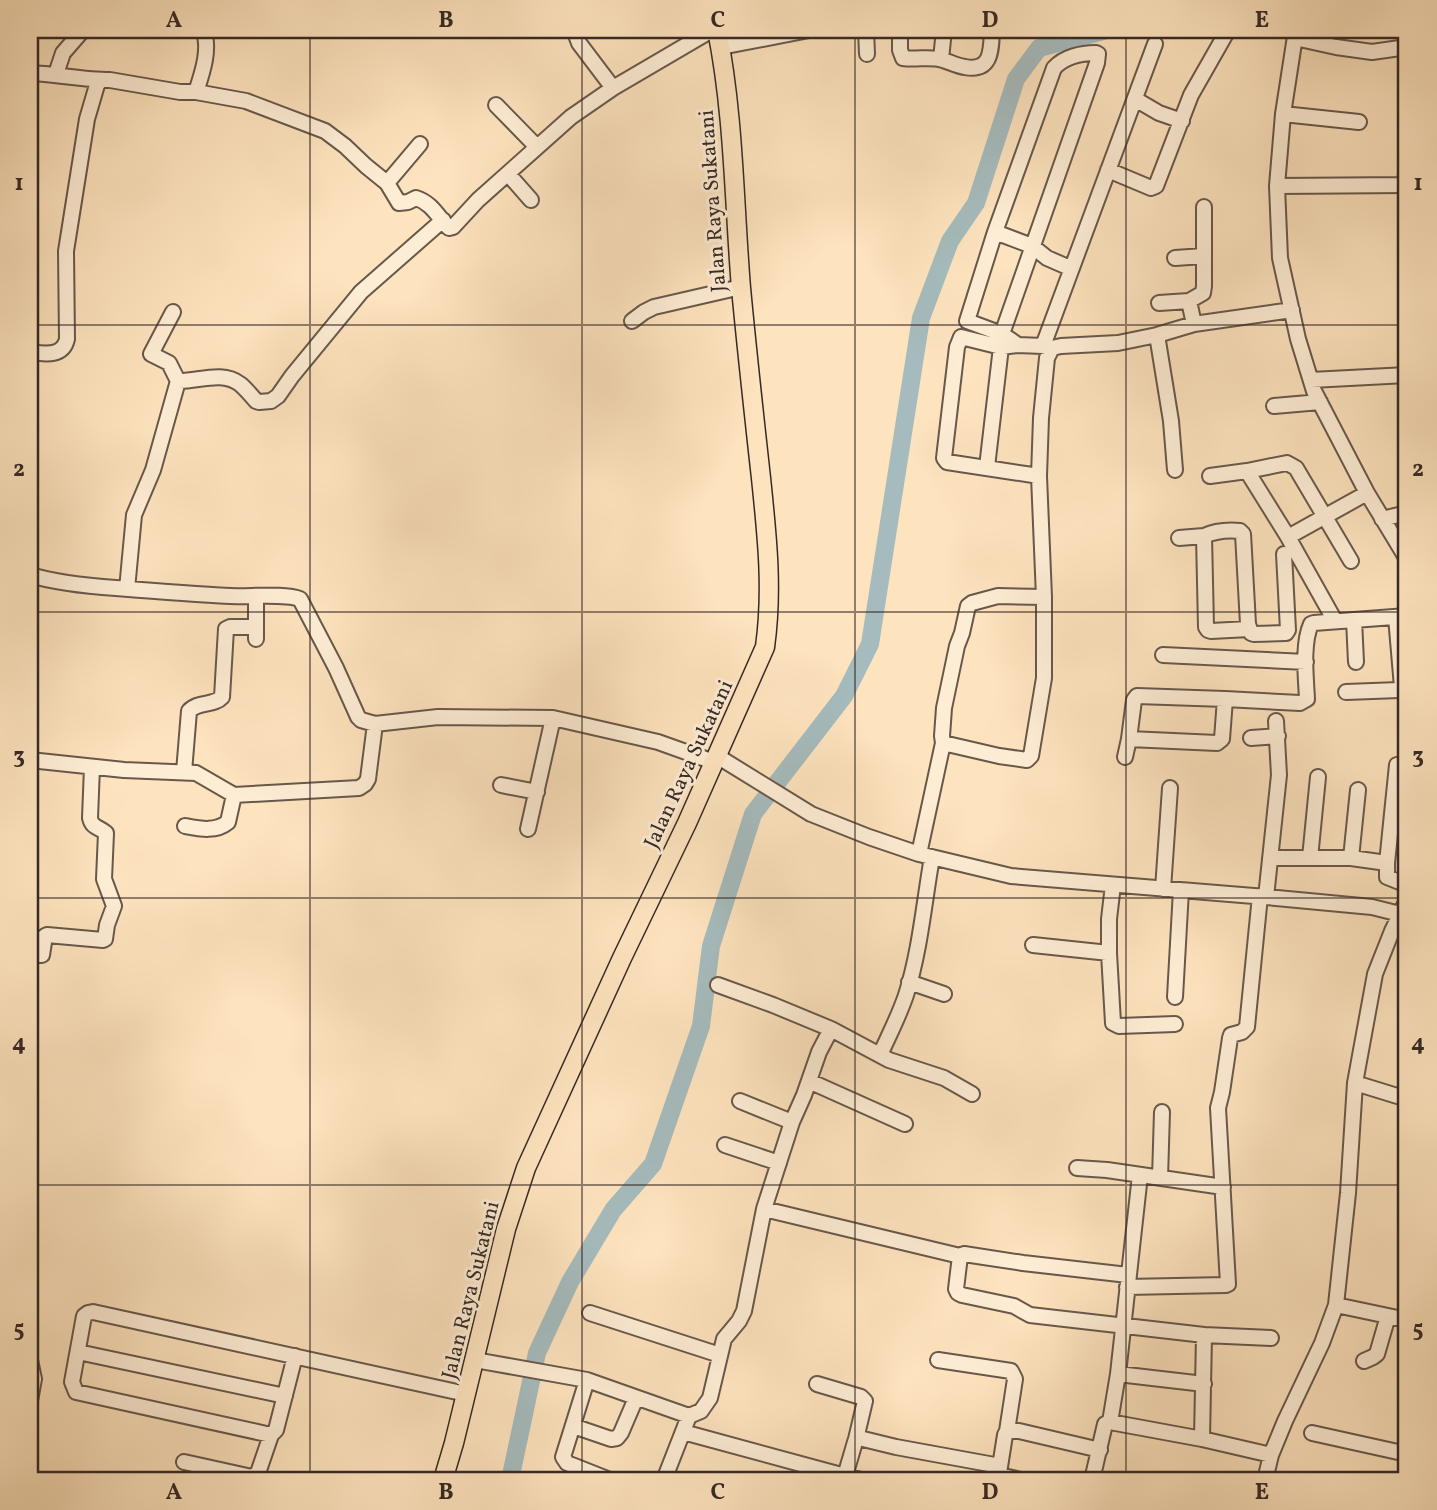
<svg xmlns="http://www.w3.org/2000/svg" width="1437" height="1510" font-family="Vollkorn,serif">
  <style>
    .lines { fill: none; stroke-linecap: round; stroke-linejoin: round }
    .river { stroke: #a5bbbd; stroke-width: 18 }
    .minor-casing { stroke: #68584b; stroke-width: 18 }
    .major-casing { stroke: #362925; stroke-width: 21 }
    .minor { stroke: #feedd5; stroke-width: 14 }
    .major { stroke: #fde3be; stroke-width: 18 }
    .grid { fill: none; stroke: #362925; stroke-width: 2; stroke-opacity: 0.55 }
    .labels { text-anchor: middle; stroke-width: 6; stroke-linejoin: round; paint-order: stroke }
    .street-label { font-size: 21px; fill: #362925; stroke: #feedd5 }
    .neatline { fill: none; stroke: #362925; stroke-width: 2.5 }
    .grid-label { font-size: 23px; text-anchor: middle; font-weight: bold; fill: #362925 }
  </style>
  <rect width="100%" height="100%" fill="#fde3be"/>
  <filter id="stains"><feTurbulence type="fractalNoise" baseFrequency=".00286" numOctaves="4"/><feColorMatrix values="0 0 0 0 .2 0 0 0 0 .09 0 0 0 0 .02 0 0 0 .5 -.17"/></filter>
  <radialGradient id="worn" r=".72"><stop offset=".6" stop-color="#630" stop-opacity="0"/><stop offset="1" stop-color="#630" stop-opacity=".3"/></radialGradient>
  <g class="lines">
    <path class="river" d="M510 1480 537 1353 570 1282 613 1210 653 1164 701 1026 711 946 753 814 844 696 870 644 921 318 950 241 976 203 1016 79 1039 48 1107 30"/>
    <defs>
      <path id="minor" d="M574 30 579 43 613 88
        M866 30 867 54
        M900 30V50L903 58C916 60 931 56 943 60 950 62 957 66 965 67 992 72 991 50 992 30
        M1296 30 1283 114 1277 186 1280 258 1298 339 1314 391 1367 493 1407 559
        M1295 38 1336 47 1372 52 1407 47
        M721 47 809 30
        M941 59 944 30
        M30 73C56 74 83 80 110 80L180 92H196C202 74 211 48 203 30
        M56 74 63 53 83 30
        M196 92 246 101 325 131 345 146 366 166 387 183 399 203 408 202 416 198C432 203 438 217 449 228L453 227 478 200 571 117 613 88 712 30
        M1135 99 1159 113 1182 121
        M496 105 537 147
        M1283 114 1359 122
        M1108 170 1151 188 1156 186 1191 95 1228 30
        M508 174 531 200
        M387 183 420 144
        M1405 185 1407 160
        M1277 186 1407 185
        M995 232 1032 246 1047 258 1070 268
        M1175 258 1204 256
        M1159 303 1189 301
        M173 312 151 354 169 363 178 381C197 382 222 370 240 384 246 389 251 395 256 401L259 402 271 401 278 396 292 376 361 292 443 220
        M632 321 644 312 654 307 741 287
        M1194 324 1189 301 1203 293 1204 286V207
        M1002 334 967 321 995 232 1054 68C1064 57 1081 53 1096 53L1098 54 1097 63 1002 334 1018 345
        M1157 335 1171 421 1175 470
        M1043 346 1155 44
        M30 352C45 354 63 357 67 339L66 251 87 119 97 85 100 81
        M1311 380 1407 375
        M1274 406 1320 402
        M987 467 1001 347
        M1247 471 1288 537 1335 621
        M1039 476 947 462 944 458 957 347 961 337 1001 347 1018 345 1043 346 1049 348
        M1210 476 1247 471 1287 463 1296 468 1351 561
        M1382 519 1407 513
        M1288 537 1367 493
        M1179 538 1204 536
        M30 575C57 583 87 586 116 588 154 591 192 594 230 596 248 597 285 593 300 599L336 668 358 717 361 720 375 724 438 717 553 718 658 742 714 762
        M127 589 134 515 153 470 178 381
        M1354 620 1356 662
        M1249 629 1211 631 1208 630 1206 627 1204 536C1215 531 1229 530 1240 531L1243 534 1248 624 1251 633 1254 634 1286 633 1288 630 1284 554
        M256 639V597
        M1163 655 1306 662
        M1346 692 1399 690 1402 687 1396 617
        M1251 738 1278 736
        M1129 739 1217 743 1222 739 1225 699 1300 703 1307 699C1306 678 1302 644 1311 624L1314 623 1407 616
        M943 743 942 736 944 708 957 646 962 633 968 606 972 603 998 596 1044 597
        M717 756 811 814 869 837 919 854 1011 876 1266 897 1372 907 1400 914
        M1125 757 1129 739 1134 700 1137 696 1225 699
        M30 760 124 770 196 773 234 795 359 788 365 784 368 779 375 724
        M184 772 189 711C198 701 214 706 222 697L226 629 230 627H256
        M501 785 537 792
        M185 826C201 829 216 832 228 822L234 795
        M528 829 553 718
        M919 854 943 743 999 756 1027 760 1031 756 1044 678V597L1039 476 1041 418 1047 358 1052 348 1061 346 1118 343 1157 335 1194 324 1292 310
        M1270 858H1351L1387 863V877L1407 885
        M1310 858 1318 777
        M1351 858 1358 790
        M1387 863 1397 765 1407 762
        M1113 885 1109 919V953L1113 1023 1119 1026 1175 1024
        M1163 889 1170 788
        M1266 897 1279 775 1276 721
        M1033 945 1109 953
        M30 955H42L45 936 47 935 103 940 105 939 107 925 114 906 104 879 106 833C99 827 92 828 90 818L92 767
        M909 982 944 994
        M718 985 773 1005 831 1029
        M1175 997 1181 890
        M880 1055C889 1035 899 1016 906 995 920 951 924 903 932 857
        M809 1081 905 1124
        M1355 1083 1407 1099
        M740 1101 792 1122
        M725 1145 779 1163
        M1077 1168 1107 1170 1223 1187
        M1160 1178 1162 1112
        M764 1209 960 1256
        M1128 1275 1023 1263 964 1254 960 1256 956 1289 958 1293 962 1295 1014 1306 1030 1315 1204 1335 1202 1439
        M1127 1287 1226 1285 1228 1284 1218 1108 1222 1092 1230 1038 1231 1035 1242 1032 1247 1027 1260 896
        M1336 1305 1407 1320
        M590 1313 720 1355
        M1204 1335 1271 1338
        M78 1352 285 1396
        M295 1356 276 1430 271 1435 76 1392 72 1382 84 1316 88 1313 93 1312 466 1394
        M30 1360 34 1379 30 1401
        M475 1360 587 1380 689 1416
        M938 1360 1011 1371 1015 1379 1007 1431
        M1364 1361 1373 1357 1377 1354 1388 1316
        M1118 1374 1204 1384
        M587 1380 563 1457 567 1463 610 1480
        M817 1384 861 1397 865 1401 856 1439
        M1110 1422 1118 1374 1140 1175
        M573 1426 611 1439 617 1438 621 1433 636 1398
        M683 1432 845 1476 855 1442 856 1439 859 1438 896 1447 1000 1466
        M1312 1433 1407 1454
        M184 1462 252 1477 258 1473 271 1435
        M999 1473 1005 1435 1007 1431H1019L1100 1450
        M845 1476 861 1480
        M664 1480 689 1416 701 1411 710 1398 724 1339 739 1321 744 1311 764 1209 792 1122 804 1095 819 1052 831 1029 889 1060 944 1078 972 1094
        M998 1480 999 1475 1021 1480
        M1092 1480 1105 1424 1110 1422 1202 1439 1271 1455
        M1265 1480 1271 1455 1285 1421 1322 1343 1336 1305 1348 1193 1355 1083 1375 974 1392 931 1407 900"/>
      <path id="major" d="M443 1480 454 1443 506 1229 526 1168 622 958 687 823 765 647C773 589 767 536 761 478 754 415 747 352 741 288 734 202 734 115 717 30"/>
    </defs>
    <use href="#minor" class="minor-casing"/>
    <use href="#major" class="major-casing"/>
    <use href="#minor" class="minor"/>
    <use href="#major" class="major"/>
  </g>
  <path class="grid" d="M310 30V1480M582 30V1480M855 30V1480M1126 30V1480M30 325H1407M30 612H1407M30 898H1407M30 1185H1407"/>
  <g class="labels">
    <g class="street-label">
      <text transform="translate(712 201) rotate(-94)" y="7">Jalan Raya Sukatani</text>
      <text transform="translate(688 764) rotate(-65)" y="7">Jalan Raya Sukatani</text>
      <text transform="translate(470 1290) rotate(-76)" y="7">Jalan Raya Sukatani</text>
    </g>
  </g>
  <rect width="1437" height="1510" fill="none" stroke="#fde3be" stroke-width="77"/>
  <rect x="38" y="38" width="1360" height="1434" class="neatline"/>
  <g class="grid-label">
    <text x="174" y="27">A</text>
    <text x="446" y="27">B</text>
    <text x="718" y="27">C</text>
    <text x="990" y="27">D</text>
    <text x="1262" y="27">E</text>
    <text x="19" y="190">1</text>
    <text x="1418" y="190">1</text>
    <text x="19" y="476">2</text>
    <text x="1418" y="476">2</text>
    <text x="19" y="763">3</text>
    <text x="1418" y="763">3</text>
    <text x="19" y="1050">4</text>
    <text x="1418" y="1050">4</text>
    <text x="19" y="1336">5</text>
    <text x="1418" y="1336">5</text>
    <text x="174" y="1499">A</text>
    <text x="446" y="1499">B</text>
    <text x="718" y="1499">C</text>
    <text x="990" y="1499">D</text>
    <text x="1262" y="1499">E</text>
  </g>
  <rect width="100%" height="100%" filter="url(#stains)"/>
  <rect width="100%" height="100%" fill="url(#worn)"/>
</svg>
